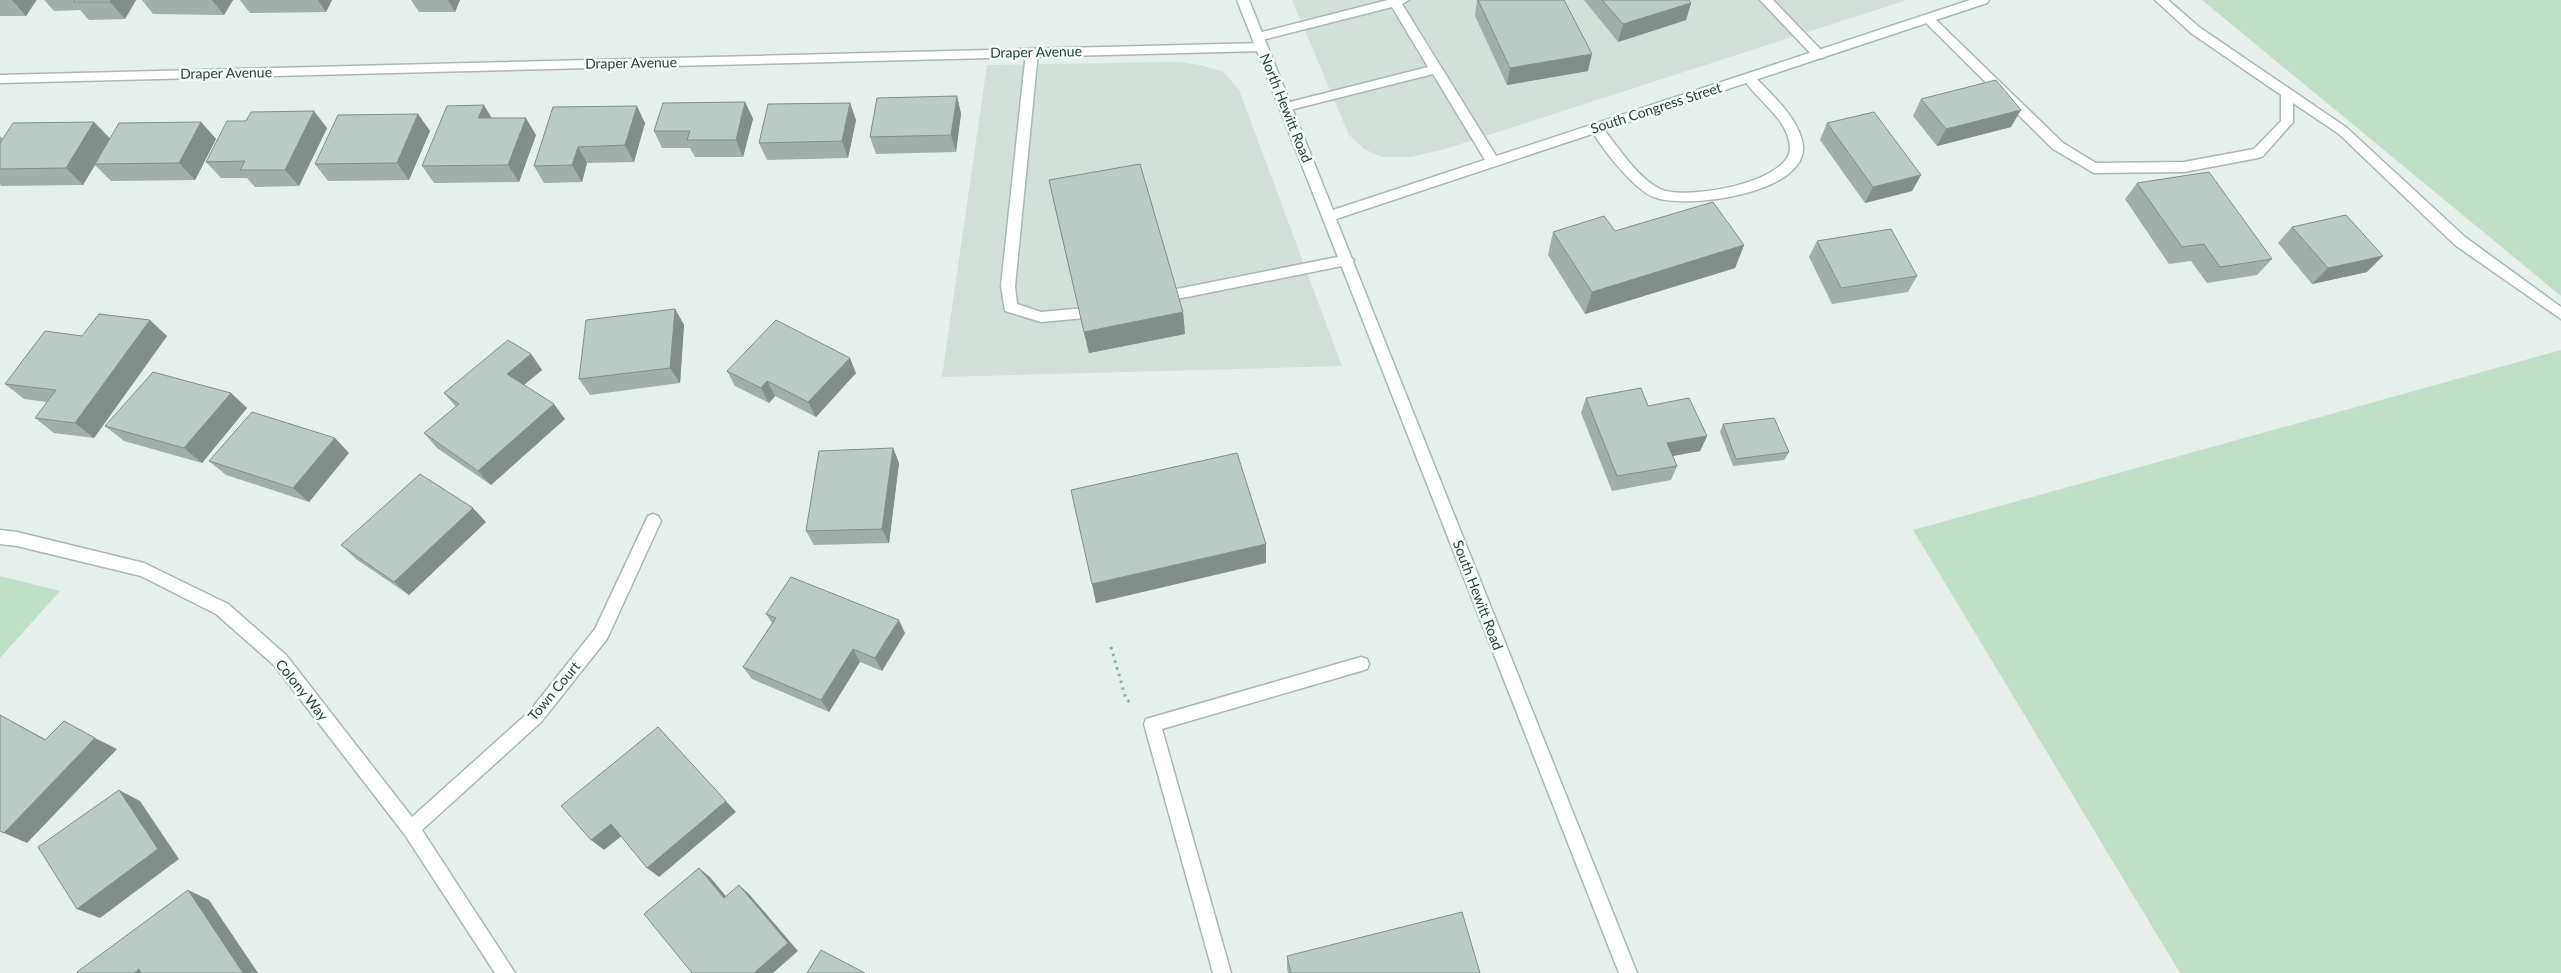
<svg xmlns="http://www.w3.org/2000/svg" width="2561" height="973" font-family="Lato,sans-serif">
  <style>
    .built { fill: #d4dfda }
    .green { fill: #bfe0c8 }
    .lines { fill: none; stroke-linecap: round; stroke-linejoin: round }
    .lane-casing { stroke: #a8b8b2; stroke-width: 3 }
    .street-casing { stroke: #a8b8b2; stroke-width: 3 }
    .secondary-casing { stroke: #a4bbb3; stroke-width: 3 }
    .path { stroke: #86b3a5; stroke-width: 3; stroke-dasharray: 2.5 4.5; stroke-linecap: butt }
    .lane { fill: #fff; fill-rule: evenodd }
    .street { fill: #fff; fill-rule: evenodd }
    .secondary { fill: #fff; fill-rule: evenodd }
    .wall { fill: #a1aea9 }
    .shaded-wall { fill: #838d89 }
    .building { fill: #bbcac4; stroke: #838d89 }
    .labels { text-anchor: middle; stroke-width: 5; stroke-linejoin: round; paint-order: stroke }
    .street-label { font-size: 14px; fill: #24423a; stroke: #f7fbf9 }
  </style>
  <rect width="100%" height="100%" fill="#e6efeb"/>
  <path class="built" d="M1292 0H1907L1445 149 1410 157H1382L1364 149 1349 135Z
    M1178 62 1200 65 1224 72 1239 90 1342 366 942 377 987 65Z"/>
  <path class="green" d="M2202 0H2561V296Z
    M2561 350V973H2180L1913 530Z
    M0 576 60 591 0 658Z"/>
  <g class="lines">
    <defs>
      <path id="lane" d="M1388 0H1409L1402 4 1498 159 1499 162 1498 165H1488L1433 74 1286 111 1282 110 1280 107 1282 104 1428 67 1392 7 1258 41 1252 37 1258 33Z
        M1760 0H1773L1823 52V58H1815Z
        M2155 0H2168L2199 27 2347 128 2465 237 2561 307V319L2455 245 2339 134 2293 103V122L2263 156 2258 158 2184 172 2094 173 2053 149 1922 19 1928 15 1932 16 2063 143 2096 163 2184 162 2254 149 2281 121V95L2191 33Z
        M1032 48 1038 52 1015 286 1017 304 1041 312 1085 308 1092 313 1085 318 1041 322 1005 311 1001 286 1026 52Z
        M1749 74 1753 75C1771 94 1800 119 1803 146 1807 194 1682 211 1651 196 1630 185 1602 148 1590 128L1592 125H1600C1618 146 1635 176 1660 189 1685 201 1793 183 1790 146 1787 117 1757 101 1743 78Z
        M1347 255 1354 260 1347 265 1177 299 1170 294 1177 289Z
        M1361 657 1367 659 1369 664 1367 669 1361 671 1162 729 1231 973H1213L1144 724 1146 719Z"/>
      <path id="street" d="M1262 43 1268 47 1262 51 0 83V75Z
        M653 514 658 516 661 521 607 639 541 722 422 830 515 973H495L405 835 274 665 216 614 141 576 17 546 0 544V530L17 532 144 563 228 604 286 655 412 817 529 712 595 629 648 516Z"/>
      <path id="secondary" d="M1237 0H1249L1333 210 1970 0H1989L1987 3 1336 219 1637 973H1619Z"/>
    </defs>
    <use href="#lane" class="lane-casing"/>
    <use href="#street" class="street-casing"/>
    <use href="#secondary" class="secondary-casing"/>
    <path class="path" d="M1111 647 1126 699 1132 704"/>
    <use href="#lane" class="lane"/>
    <use href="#street" class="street"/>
    <use href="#secondary" class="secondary"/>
  </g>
  <path class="wall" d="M0 0H37L26 16H0Z
    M44 0H136L125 19 89 20 80 10 54 11Z
    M142 0H233L224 15 153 14Z
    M240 0H332L326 12 250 13Z
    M411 0H460L455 12H419Z
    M1477 0H1564L1588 71 1507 85 1475 16Z
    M1584 0H1689L1691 3 1686 20 1618 42Z
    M957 96 961 114 956 152 876 154 870 137Z
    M1921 99 2011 127 1937 146 1913 116Z
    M745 102 753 119 743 157H695L690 148H662L654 131Z
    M850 103 856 120 848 158 767 160 759 143Z
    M553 107 645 123 634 162 587 163 582 182 544 183 534 166Z
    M418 114 430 131 409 180 328 181 315 164Z
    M492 118 536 135 519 182 434 183 422 166Z
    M94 122 110 138 201 122 216 139 195 180 111 181 95 165 83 185 1 186 0 184V136L3 139Z
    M1827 123 1921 175 1912 191 1865 203 1820 140Z
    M327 128 299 186 255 187 247 178H221L206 162Z
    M1049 180 1183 312 1185 334 1089 353 1054 204Z
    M2137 183 2272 259 2257 275 2207 283 2191 261 2169 264 2125 199Z
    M2292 227 2367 272 2312 284 2278 243Z
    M1615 231 1744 245 1735 268 1585 314 1548 255 1553 232Z
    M1817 241 1917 276 1908 292 1832 304 1809 257Z
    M675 309 684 325 680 383 590 395 579 379Z
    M82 336H167L94 438 54 433 35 418 47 402 24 399 5 384Z
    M531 354 542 370 524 385 565 419 491 485 437 448 424 433 456 407 444 393Z
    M727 371 856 373 816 417 775 396 769 403 735 386Z
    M231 393 247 408 202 463 124 441 105 426Z
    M1586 398 1648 406 1707 436 1700 451 1673 456 1677 466 1671 480 1612 491 1581 413Z
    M1723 424 1789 452 1784 460 1733 466 1720 432Z
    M893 448 899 463 889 543 814 545 806 531Z
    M349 453 309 502 226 475 209 461Z
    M486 522 409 595 356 559 341 545Z
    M766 614 905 633 882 671 860 662 829 712 752 679 743 667 772 623Z
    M1287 956 1480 973H1288L1287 967Z"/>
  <path class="shaded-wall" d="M12 0H36L26 16Z
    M111 0H136L125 19 110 2Z
    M212 0H233L224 15Z
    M318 0H332L326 12Z
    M448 0H460L455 12Z
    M1691 3 1686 20 1618 42 1623 24Z
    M1592 54 1588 71 1507 85 1510 68Z
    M957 96 961 114 956 152 951 135Z
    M745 102 753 119 743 157 736 140Z
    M850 103 856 120 848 158 842 141Z
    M484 105 494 122 478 118Z
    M637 106 645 123 634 162 625 145Z
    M2021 110 2011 127 1937 146 1946 129Z
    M314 111 327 128 299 186 285 170Z
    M418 114 430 131 409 180 397 163Z
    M526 118 536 135 519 182 508 165Z
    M94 122 110 139 83 185 66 168Z
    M201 122 216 139 195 180 179 163Z
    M578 147 587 163 582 182 572 165Z
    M1921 175 1912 191 1865 203 1873 187Z
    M1744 245 1735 268 1585 314 1592 292Z
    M2383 256 2367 272 2312 284 2328 268Z
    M675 309 684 325 680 383 670 368Z
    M1183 312 1185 334 1089 353 1084 332Z
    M150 320 167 336 94 438 75 423Z
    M531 354 542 370 519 389 507 374Z
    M850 358 856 373 816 417 808 402Z
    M767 381 775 396 769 403 761 388Z
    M231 393 247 408 202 463 184 448Z
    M554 404 565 419 491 485 478 471Z
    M1707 436 1700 451 1661 458 1667 443Z
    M335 438 349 453 309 502 293 488Z
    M893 448 899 463 889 543 882 529Z
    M473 508 486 522 409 595 394 582Z
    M1266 544V563L1096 603 1092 584Z
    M899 620 905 633 882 671 875 658Z
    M853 649 860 662 829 712 821 700Z
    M0 715 19 725 67 751 45 740Z
    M658 727 736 812 659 877 647 868Z
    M95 738 117 749 27 843 4 833Z
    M119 790 140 801 179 859 100 918 77 909Z
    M611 824 623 835 604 850 591 840Z
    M699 868 710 877 735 907 724 898Z
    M739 885 749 894 798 951 773 973H754Z
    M188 890 209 900 258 973H243Z
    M139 969 149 973H134Z"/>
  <path class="building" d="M75 0H111L110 2H73Z
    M1478 0H1564L1592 54 1510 68Z
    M1602 0H1689L1691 3 1623 24Z
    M1996 80 2021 110 1946 129 1921 99Z
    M957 96 951 135 870 137 877 98Z
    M745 102 736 140H687L690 131H654L663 103Z
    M850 103 842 141 759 143 768 104Z
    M484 105 478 118H526L508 165 422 166 447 106Z
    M637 106 625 145 578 147 572 165 534 166 553 107Z
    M314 111 285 170H240L245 161 206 162 227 121H246L251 112Z
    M1874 112 1921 175 1873 187 1827 123Z
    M418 114 397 163 315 164 338 115Z
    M94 122 66 168 0 169V143L13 123Z
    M201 122 179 163 95 164 119 123Z
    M1140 164 1183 312 1084 332 1049 180Z
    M2209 172 2272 259 2220 267 2204 244 2182 247 2137 183Z
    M1713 202 1744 245 1592 292 1553 232 1604 216 1615 231Z
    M2346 215 2383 256 2328 268 2292 227Z
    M1891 229 1917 276 1841 288 1817 241Z
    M675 309 670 368 579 379 586 320Z
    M99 314 150 320 75 423 35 418 56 390 5 384 45 331 82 336Z
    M776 320 850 358 808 402 767 381 761 388 727 371Z
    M508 340 531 354 507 374 554 404 478 471 424 433 459 404 444 393Z
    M153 372 231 393 184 448 105 426Z
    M1641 388 1648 406 1689 398 1707 436 1667 443 1677 466 1617 476 1586 398Z
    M252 412 335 438 293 488 209 461Z
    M1774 418 1789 452 1736 459 1723 424Z
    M893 448 882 529 806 531 819 451Z
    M1237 453 1266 544 1092 584 1071 490Z
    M420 474 473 508 394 582 341 545Z
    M791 577 899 620 875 658 853 649 821 700 743 667 776 618 766 614Z
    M0 715 45 740 64 721 95 738 4 833 0 831Z
    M658 727 726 801 647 868 611 824 591 840 561 806Z
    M119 790 158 849 77 909 38 847Z
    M699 868 724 898 739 885 788 943 754 973H692L644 914Z
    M188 890 243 973H141L139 969 134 973H78L77 972Z
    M1462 912 1480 973H1291L1287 956Z
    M821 950 865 973H807Z"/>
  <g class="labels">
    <g class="street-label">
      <text transform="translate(1036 52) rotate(-1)" y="5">Draper Avenue</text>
      <text transform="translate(631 63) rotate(-1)" y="5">Draper Avenue</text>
      <text transform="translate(226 73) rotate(-1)" y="5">Draper Avenue</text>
      <text transform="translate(1286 108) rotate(68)" y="5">North Hewitt Road</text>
      <text transform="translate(1656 108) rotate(-18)" y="5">South Congress Street</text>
      <text transform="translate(1478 595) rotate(69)" y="5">South Hewitt Road</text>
      <text transform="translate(302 690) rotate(51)" y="5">Colony Way</text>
      <text transform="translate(554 691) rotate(-50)" y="5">Town Court</text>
    </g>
  </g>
</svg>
